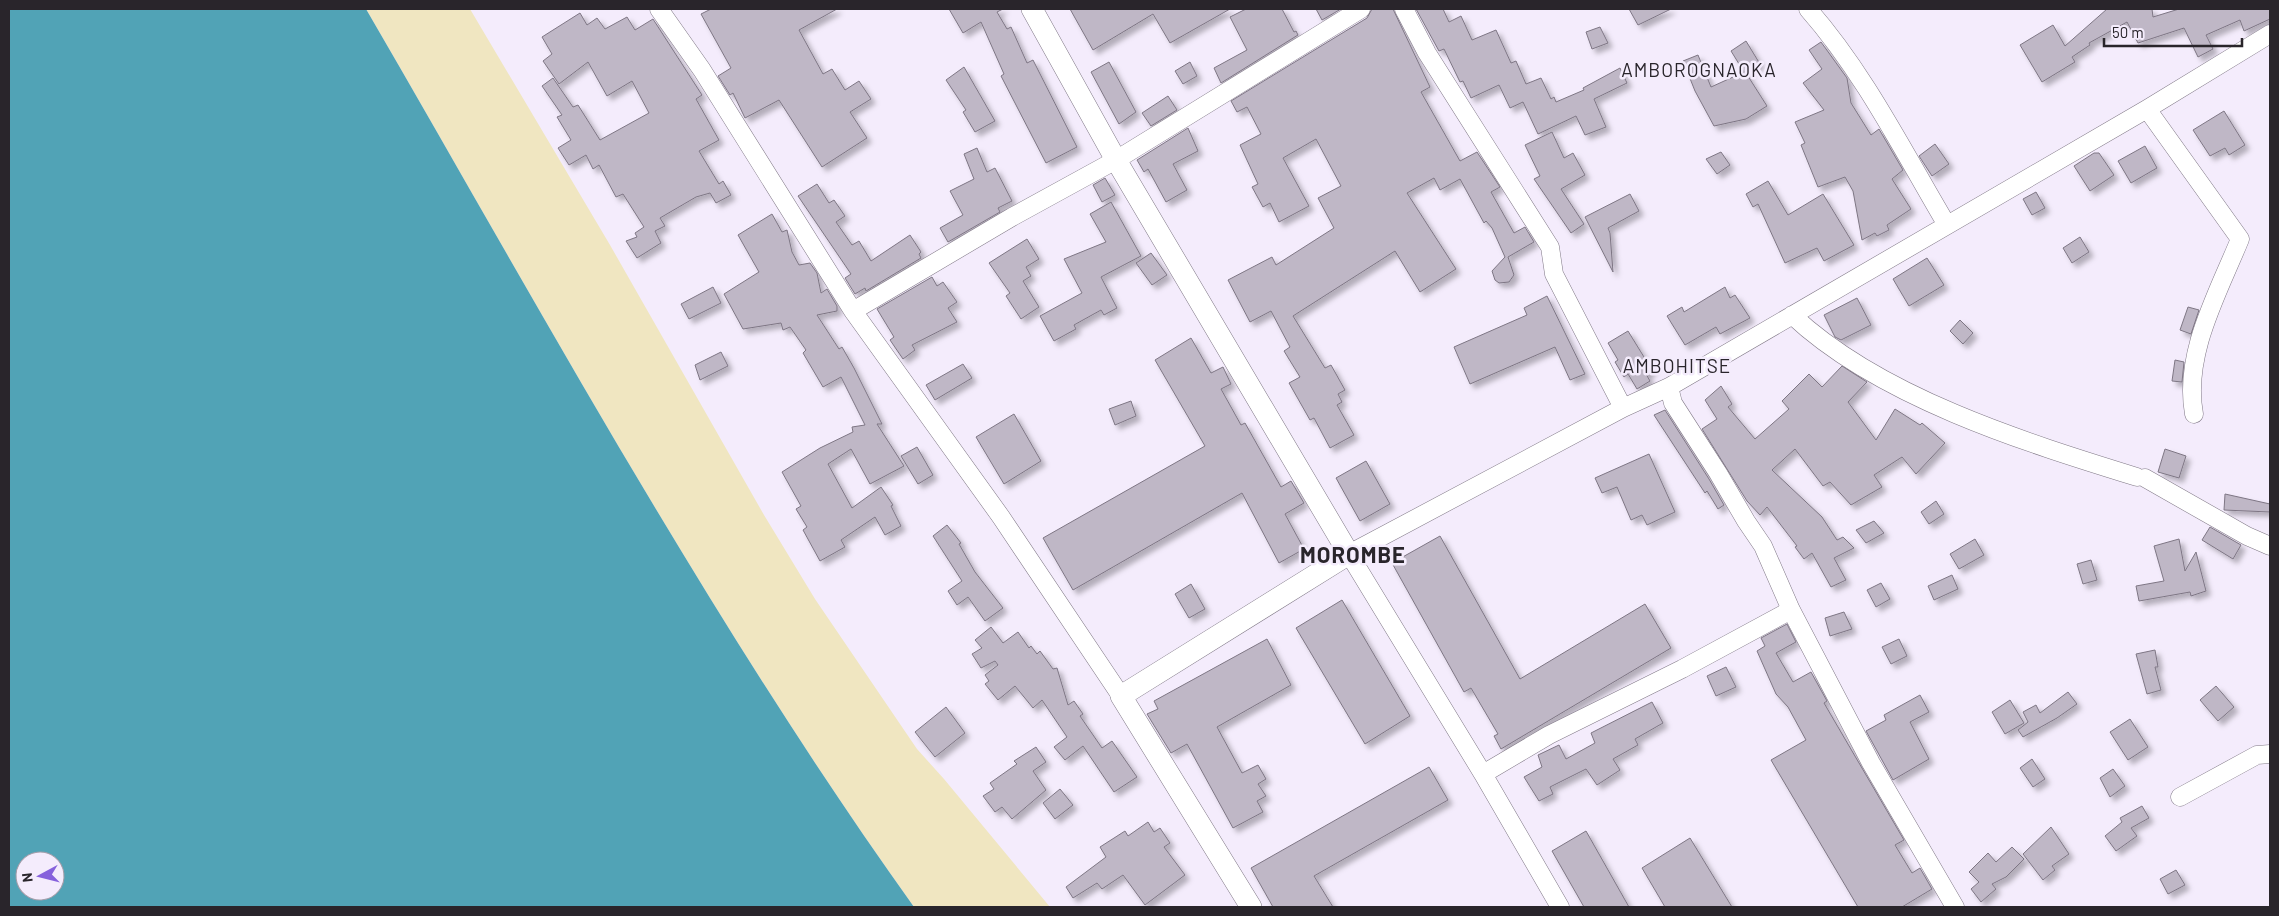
<svg xmlns="http://www.w3.org/2000/svg" width="2279" height="916" font-family="Barlow,sans-serif">
  <style>
    .sand { fill: #f0e6c1 }
    .water { fill: #51a3b6; fill-rule: evenodd }
    .building { fill: #bfb7c6; stroke: #7e7684; filter: url(#shadow) }
    .lines { fill: none; stroke-linecap: round; stroke-linejoin: round }
    .minor-casing { stroke: #817987; stroke-width: 19 }
    .tertiary-casing { stroke: #817987; stroke-width: 22 }
    .minor { stroke: #fff; stroke-width: 18 }
    .tertiary { stroke: #fff; stroke-width: 21 }
    .labels { text-anchor: middle; stroke-width: 5; stroke-linejoin: round; paint-order: stroke }
    .neighbourhood-label { font-size: 19px; letter-spacing: 1px; fill: #29252b; stroke: #f4ecfc }
    .district-label { font-size: 22px; font-weight: bold; letter-spacing: 1px; fill: #29252b; stroke: #f4ecfc }
  </style>
  <defs>
    <filter id="shadow"><feDropShadow dx="4.5" dy="4.5" stdDeviation="2.5" flood-color="#0004"/></filter>
  </defs>
  <rect width="100%" height="100%" fill="#f4ecfc"/>
  <path class="sand" d="M366 9H470L610 245 764 515 815 599 917 749 944 779 1050 907H914C710 622 542 312 366 9Z"/>
  <path class="water" d="M9 9H366C542 312 710 622 914 907H9ZM25 861H55V891H25Z"/>
  <path class="building" d="M711 9H837L799 30 823 74 832 69 845 90 859 81 871 99 850 112 867 138 822 167 779 100 745 118 733 93 730 95 718 76 731 68 701 14Z
    M949 9H1003L997 12 1007 29 1011 27 1027 63 1033 60 1077 147 1046 163 1001 76 1004 74 981 22 963 33Z
    M1070 9H1230L1170 43 1153 14 1093 50Z
    M1246 9H1282L1294 32 1296 31 1298 35 1221 83 1214 68 1247 50 1230 17Z
    M1316 9H1341L1322 20Z
    M1372 9H1393L1430 87 1421 92 1460 161 1477 152 1500 187 1491 192 1514 233 1525 227 1534 242 1508 257 1514 275 1509 282 1499 283 1495 280 1492 271 1505 257 1492 228 1486 221 1484 223 1460 179 1440 190 1434 178 1407 193 1456 269 1420 292 1395 251 1293 316 1325 368 1331 365 1345 390 1338 394 1342 402 1337 405 1354 435 1330 448 1314 418 1310 420 1289 383 1300 377 1284 351 1290 347 1271 311 1250 322 1228 280 1272 257 1276 265 1334 228 1318 198 1341 186 1316 139 1283 158 1309 206 1279 222 1270 203 1263 207 1252 187 1258 184 1240 145 1261 134 1247 107 1237 112 1231 101 1367 18Z
    M1416 9H1443L1449 22 1461 16 1472 40 1496 30 1511 63 1516 61 1526 84 1541 78 1551 99 1554 97 1556 102 1584 90 1583 88 1620 68 1627 83 1594 99 1606 127 1585 135 1576 116 1538 134 1523 102 1510 108 1499 85 1471 98 1463 81 1460 82 1444 49 1439 51Z
    M1629 9H1671L1638 25Z
    M2107 9H2152L2153 17 2179 9H2270V19L2244 31 2240 20 2206 35 2213 49 2198 57 2184 28 2138 43 2127 22 2089 43 2090 45 2072 57 2075 62 2042 82 2020 45 2053 25 2065 46Z
    M580 13 587 25 597 18 605 29 627 17 635 30 653 19 702 95 696 99 719 140 699 151 719 184 723 181 731 195 716 203 710 193 696 197 660 218 665 226 655 231 661 243 637 258 626 241 637 237 635 233 644 227 623 194 616 197 599 165 593 169 586 155 569 165 558 148 571 140 557 117 562 115 542 86 553 78 573 107 578 105 600 140 649 113 632 81 607 96 588 62 559 84 543 61 552 54 542 37Z
    M1600 27 1608 43 1592 49 1586 32Z
    M1746 41 1760 64 1746 73 1767 106 1746 119 1714 126 1695 91 1683 61 1698 55 1711 87 1744 72 1731 51Z
    M1821 42 1847 78 1851 103 1871 135 1879 129 1903 170 1892 179 1911 209 1887 225 1889 230 1877 236 1875 233 1862 240 1853 191 1845 177 1818 187 1801 145 1805 143 1795 122 1824 110 1803 83 1822 69 1809 50Z
    M1109 62 1136 112 1119 124 1091 72Z
    M1190 62 1197 76 1183 84 1175 71Z
    M964 67 995 121 975 132 963 112 966 110 946 80Z
    M1168 96 1177 110 1151 126 1142 113Z
    M2224 111 2245 145 2229 155 2225 148 2210 156 2193 130Z
    M1188 128 1198 151 1173 164 1187 190 1166 202 1148 169 1144 172 1137 160Z
    M1552 132 1564 158 1573 153 1585 175 1561 189 1584 224 1571 233 1534 179 1540 176 1525 145Z
    M1935 144 1949 164 1932 176 1919 156Z
    M2145 146 2157 168 2131 183 2118 161Z
    M977 148 987 172 995 168 1012 201 998 208 1000 212 948 242 940 228 963 215 950 191 974 179 964 154Z
    M1721 152 1730 165 1717 174 1706 159Z
    M2094 153H2099L2114 175 2090 191 2074 166Z
    M1105 178 1115 195 1102 202 1093 185Z
    M1768 181 1788 215 1823 194 1854 245 1824 261 1817 248 1785 263 1758 204 1753 207 1746 194Z
    M817 184 829 203 834 200 845 216 836 222 852 245 859 241 871 261 910 235 921 252 919 254 921 258 866 291 865 288 855 294 845 278 851 274 798 196Z
    M2036 192 2045 208 2032 215 2023 199Z
    M1630 194 1639 211 1608 228 1610 233 1613 272 1585 217Z
    M1111 202 1141 256 1101 277 1117 308 1104 315 1101 310 1074 325 1076 329 1054 341 1040 316 1082 293 1064 259 1106 242 1090 214Z
    M772 214 782 232 787 230 792 252 799 265 810 263 817 273 821 293 827 289 837 306V311L817 315 839 349 842 347 854 368 882 424H877L904 466 870 484 851 449 828 464 852 508 881 487 893 505 891 506 901 526 885 535 875 517 841 540 845 547 820 561 803 530 807 527 796 509 801 506 782 472 820 448 853 432 852 427 865 425 841 377 823 387 803 353 806 350 790 327 783 330 781 323 743 329 724 294 759 272 738 235Z
    M2080 237 2089 252 2072 263 2063 248Z
    M1027 239 1039 259 1026 267 1031 276 1023 281 1039 307 1021 319 1006 296 1010 293 989 263Z
    M1151 253 1167 275 1152 285 1136 263Z
    M1927 258 1944 285 1909 306 1893 279Z
    M932 277 937 286 943 282 957 302 948 308 957 322 912 345 915 350 903 359 890 340 894 337 877 309Z
    M713 287 721 303 689 319 681 304Z
    M1725 287 1730 298 1735 295 1750 318 1720 334 1716 327 1685 345 1667 316 1682 307 1684 312Z
    M1547 296 1585 374 1570 380 1555 347 1470 384 1454 347 1527 315 1524 308Z
    M1857 298 1871 325 1841 340 1835 337 1824 315Z
    M2188 307 2199 310 2191 334 2180 330Z
    M1960 320 1973 333 1963 344 1950 331Z
    M1628 331 1652 370 1646 374 1650 381 1637 389 1628 374 1624 377 1615 362 1618 360 1608 343Z
    M1191 338 1211 373 1223 367 1231 384 1221 389 1241 425 1245 423 1281 487 1291 481 1304 503 1285 514 1304 549 1279 563 1242 493 1073 590 1043 538 1205 446 1155 360Z
    M721 352 728 366 700 380 695 365Z
    M2175 360 2184 362 2182 382 2172 381Z
    M963 364 972 378 935 400 926 385Z
    M1842 366 1867 382 1848 402 1876 440 1895 409 1920 425 1922 423 1945 443 1916 474 1902 457 1874 475 1882 487 1851 505 1830 482 1823 486 1795 449 1772 470 1822 517 1837 540 1843 537 1854 548 1834 558 1846 580 1831 587 1812 553 1804 559 1795 547 1797 546 1767 507 1760 515 1747 501 1702 429 1717 419 1705 400 1721 386 1732 404 1728 407 1755 439 1789 409 1782 401 1809 374 1822 387Z
    M1131 401 1136 416 1115 425 1109 409Z
    M1665 410 1709 479 1724 505 1718 509 1707 491 1705 493 1654 415Z
    M1014 414 1041 461 1004 484 976 437Z
    M917 447 933 475 918 484 901 456Z
    M2165 449 2186 456 2179 478 2158 472Z
    M1649 454 1675 512 1647 525 1642 515 1631 520 1617 487 1602 493 1595 478Z
    M1366 461 1390 504 1360 521 1336 478Z
    M2225 494 2270 504V512L2224 510Z
    M1936 501 1944 514 1929 524 1921 512Z
    M1874 521 1884 533 1866 543 1856 530Z
    M947 525 961 543 959 544 975 572 1003 608 985 621 968 597 957 605 948 591 962 581 933 536Z
    M2210 527 2241 545 2233 559 2202 540Z
    M1440 536 1520 679 1645 604 1671 648 1501 749 1494 736 1498 734 1471 688 1464 692 1392 563Z
    M1975 539 1984 555 1959 569 1950 554Z
    M2179 539 2185 571 2196 552 2206 591 2191 596 2190 592 2139 601 2136 586 2164 581 2154 546Z
    M2091 560 2097 580 2083 584 2077 564Z
    M1952 575 1958 589 1934 600 1928 586Z
    M1881 583 1890 599 1876 607 1867 590Z
    M1191 584 1205 609 1189 618 1175 594Z
    M1342 600 1410 716 1365 744 1296 628Z
    M1844 612 1852 629 1830 636 1825 618Z
    M1787 624 1796 642 1776 653 1793 682 1811 672 1827 701 1824 703 1904 840 1895 845 1912 873 1920 868 1932 889 1902 907H1858L1771 760 1806 740 1788 707 1776 694 1757 651 1765 646 1761 638Z
    M991 627 1003 643 1018 632 1029 648 1031 646 1037 654 1040 651 1053 669 1057 668 1068 705 1074 701 1083 714 1080 716 1102 748 1112 741 1137 777 1114 792 1083 746 1065 760 1054 747 1067 737 1042 700 1033 708 1015 686 998 700 985 684 989 681 985 675 998 665 995 661 981 668 972 654 982 648 975 640Z
    M1267 639 1291 685 1217 727 1242 773 1258 765 1266 779 1258 784 1266 796 1257 801 1263 812 1233 828 1187 744 1171 753 1147 714 1158 709 1154 701Z
    M1899 639 1907 656 1891 664 1882 647Z
    M2155 650 2158 667H2155L2161 690 2147 694 2136 654Z
    M1726 667 1736 687 1716 696 1707 676Z
    M2216 686 2234 707 2218 721 2200 700Z
    M2068 692 2077 704 2057 718 2023 737 2018 730 2028 722 2023 712 2036 705 2040 713Z
    M1920 695 1929 712 1910 722 1929 759 1893 780 1866 731 1886 720 1884 715Z
    M2010 700 2024 723 2005 734 1992 712Z
    M1652 702 1663 723 1635 739 1638 745 1613 759 1620 770 1597 785 1586 769 1550 787 1553 794 1539 801 1524 777 1542 767 1538 755 1559 745 1566 759 1595 743 1591 733Z
    M946 707 965 733 935 757 915 732Z
    M2130 719 2148 747 2128 760 2110 732Z
    M1036 747 1046 762 1033 771 1046 790 1012 819 1002 807 995 812 983 796 994 789 990 783 1017 764 1014 761Z
    M2032 759 2045 779 2033 787 2020 768Z
    M1429 767 1448 800 1314 876 1333 907H1273L1251 868Z
    M2113 769 2125 786 2110 797 2100 778Z
    M1060 789 1073 805 1055 819 1043 803Z
    M2142 806 2149 818 2131 828 2137 836 2116 851 2105 836 2122 822 2120 818Z
    M1148 822 1154 832 1160 828 1170 843 1164 847 1185 875 1145 905 1123 875 1102 889 1097 883 1073 898 1066 887 1106 857 1100 847 1125 831 1128 836Z
    M2051 827 2069 854 2052 866 2055 870 2043 880 2023 854Z
    M1586 831 1629 907H1584L1552 851Z
    M1690 838 1732 907H1665L1642 868Z
    M2012 847 2024 859 2006 877 1992 884 1996 889 1981 902 1971 889 1979 882 1969 872 1988 853 1996 862Z
    M2176 870 2185 885 2168 894 2160 879Z"/>
  <g class="lines">
    <defs>
      <path id="minor" d="M659 9 702 70 853 311 1001 517 1121 696
        M1404 9 1427 53 1550 247 1554 274 1623 408
        M1808 9C1865 74 1903 151 1947 225
        M2147 109 2240 239C2218 293 2183 354 2194 414
        M853 311 1012 217 1116 160 1361 9
        M1792 315C1879 397 2024 442 2137 477
        M1669 387 1673 403 1718 473 1746 521 1763 546 1791 610 1871 763 1955 907
        M2145 478 2247 536 2270 546
        M1483 774 1549 735 1682 669 1791 610
        M2180 797 2257 755 2270 754
        M1560 907 1483 774 1349 554 1623 408 1669 387 2147 109 2270 34"/>
      <path id="tertiary" d="M1032 9 1116 160 1349 554 1121 696 1251 907"/>
    </defs>
    <use href="#minor" class="minor-casing"/>
    <use href="#tertiary" class="tertiary-casing"/>
    <use href="#minor" class="minor"/>
    <use href="#tertiary" class="tertiary"/>
  </g>
  <g class="labels">
    <g class="neighbourhood-label">
      <text x="1699" y="77">AMBOROGNAOKA</text>
      <text x="1677" y="373">AMBOHITSE</text>
    </g>
    <g class="district-label">
      <text x="1353" y="563">MOROMBE</text>
    </g>
  </g>
  <rect width="2279" height="916" fill="none" stroke="#29252b" stroke-width="20"/>
  <g transform="translate(40 876) rotate(263)"><circle r="24" fill="#f4ecfc" stroke="#a39ca8"/>
  <path d="M0-4L9 19L0 12L-9 19Z" fill="#8661dc"/>
  <text y="-8" font-size="14" font-weight="bold" text-anchor="middle" fill="#29252b">N</text>
  </g>
  <path d="M2104 38v8h138v-8" fill="none" stroke="#29252b" stroke-width="2.5"/>
  <text x="2112" y="38" font-size="15" fill="#29252b" stroke="#f4ecfc" stroke-width="4" paint-order="stroke">50 m</text>
</svg>
